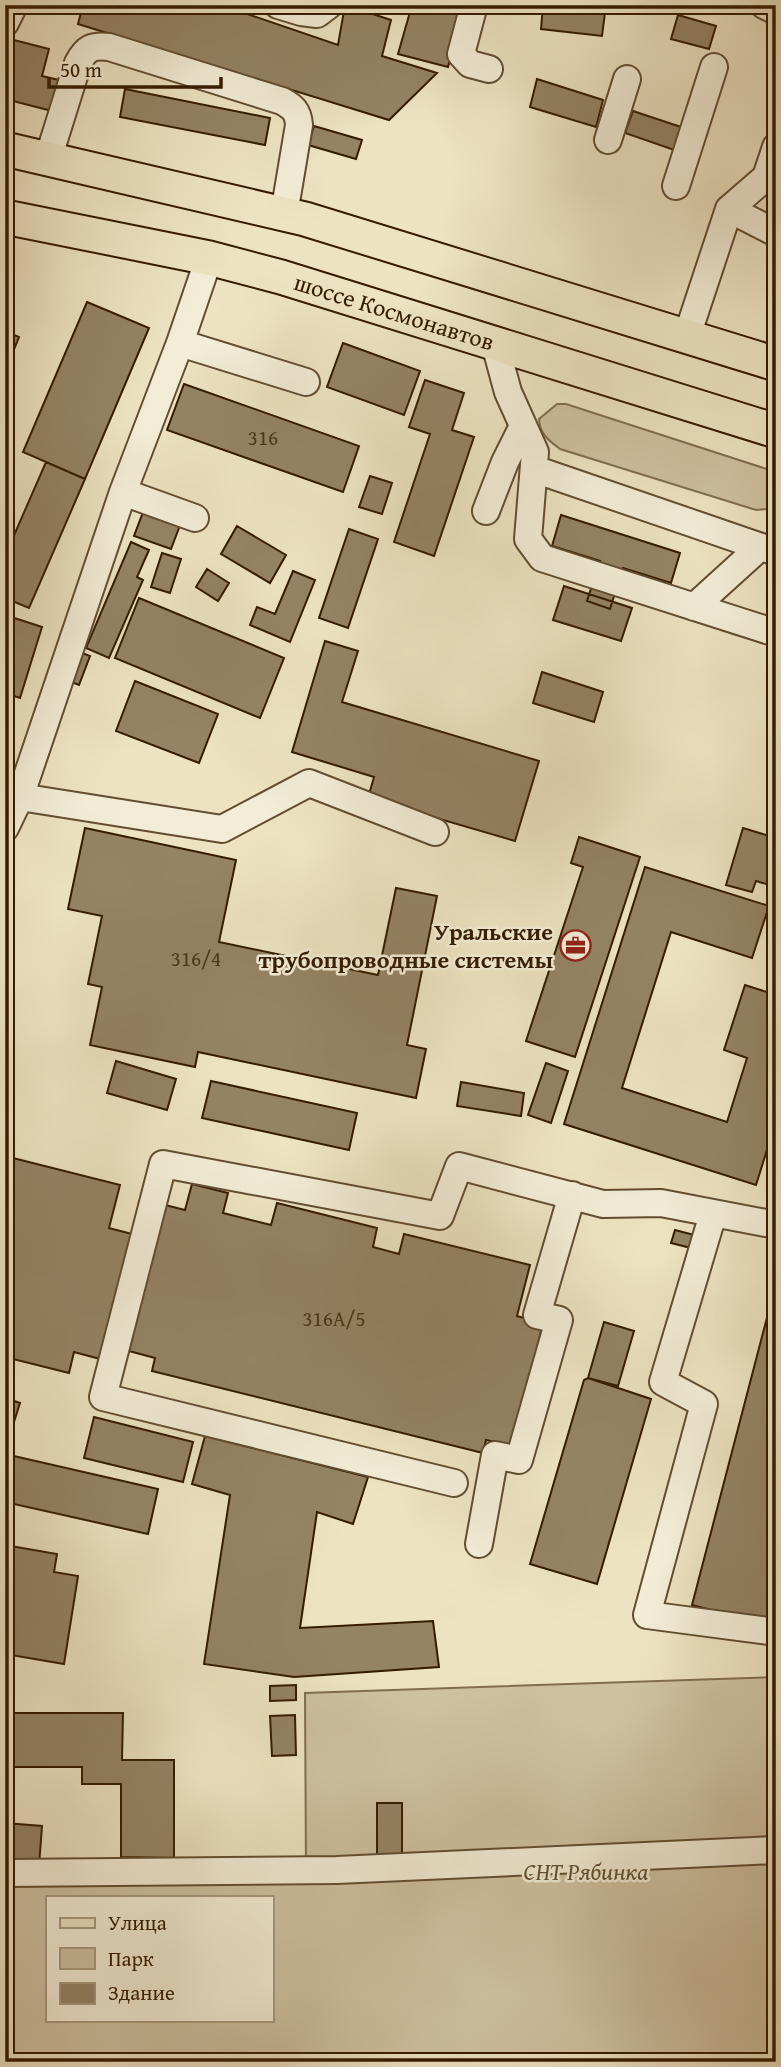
<svg xmlns="http://www.w3.org/2000/svg" width="781" height="2067" font-family="'Gentium Book Plus',serif">
  <style>
    .green { fill: #cec1a1; stroke: #816e51; stroke-width: 2; fill-rule: evenodd }
    .building { fill: #948365; stroke: #341b01; stroke-width: 2 }
    .lines { fill: none; stroke-linecap: round; stroke-linejoin: round }
    .minor-casing { stroke: #624d31; stroke-width: 30 }
    .major-casing { stroke: #341b01; stroke-width: 37 }
    .minor { stroke: #f3edd7; stroke-width: 26 }
    .major { stroke: #ede3c2; stroke-width: 33 }
    .labels { text-anchor: middle; stroke-width: 5; stroke-linejoin: round; paint-order: stroke }
    .number-label { font-size: 21px; fill: #4c351a }
    .street-label { font-size: 24px; fill: #341b01; stroke: #f3edd7 }
    .poi-label { font-size: 24px; font-weight: bold; fill: #341b01; stroke: #f3edd7; text-anchor: end }
    .park-label { font-size: 24px; font-style: italic; fill: #624d31; stroke: #f3edd7 }
  </style>
  <rect width="100%" height="100%" fill="#ede3c2"/>
  <filter id="stains"><feTurbulence type="fractalNoise" baseFrequency=".00286" numOctaves="4"/><feColorMatrix values="0 0 0 0 .2 0 0 0 0 .09 0 0 0 0 .02 0 0 0 .5 -.17"/></filter>
  <radialGradient id="worn" r=".72"><stop offset=".6" stop-color="#630" stop-opacity="0"/><stop offset="1" stop-color="#630" stop-opacity=".3"/></radialGradient>
  <path class="green" d="M557 404H566L776 472V508L756 510 560 449C548 440 540 434 539 419Z
    M776 1677V2062H5V1874L306 1870 305 1693ZM47 1897H271V2020H47Z"/>
  <path class="building" d="M83 5H221L338 45 345 5 391 20 382 56 437 73 389 120 78 24Z
    M412 5H443L463 11 448 67 398 54Z
    M543 5H606L602 36 541 29Z
    M678 15 716 26 709 49 671 39Z
    M6 38 49 49 42 76 59 80 52 111 5 99Z
    M537 79 603 100 596 127 530 107Z
    M125 89 270 118 265 145 120 117Z
    M633 111 684 128 677 151 625 133Z
    M314 126 362 140 356 159 308 145Z
    M87 302 149 328 85 479 23 452Z
    M5 331 19 337 5 372Z
    M343 343 420 371 404 415 327 387Z
    M425 380 464 393 452 430 474 437 434 556 394 542 430 434 409 427Z
    M184 384 359 446 343 492 167 430Z
    M46 462 85 479 29 608 5 598V556Z
    M370 476 392 483 382 514 359 507Z
    M145 507 182 520 171 549 134 536Z
    M561 515 680 553 671 583 623 568 610 609 587 601 600 561 552 546Z
    M237 526 286 555 270 583 221 554Z
    M349 529 378 539 348 628 319 618Z
    M131 542 149 550 137 577 143 580 109 658 86 648Z
    M162 553 181 559 170 593 151 587Z
    M207 569 229 583 218 601 196 587Z
    M293 571 315 580 290 642 250 625 257 607 275 614Z
    M564 586 632 608 621 641 553 620Z
    M139 598 284 658 260 718 115 658Z
    M5 615 42 627 20 698 5 693Z
    M325 641 358 651 342 702 539 761 515 841 368 798 374 777 292 752Z
    M77 651 90 656 79 685 66 680Z
    M542 672 603 692 594 722 533 703Z
    M135 681 218 714 199 763 116 731Z
    M85 828 236 860 219 942 378 975 396 888 437 896 407 1045 426 1049 416 1098 198 1052 195 1067 90 1045 102 987 88 984 102 916 68 909Z
    M743 828 776 838V887L756 881 752 892 726 885Z
    M579 837 640 857 575 1057 526 1041 583 867 571 863Z
    M645 867 769 906 752 958 671 932 622 1088 727 1122 747 1058 724 1050 745 985 776 995V1121L756 1185 564 1124Z
    M116 1061 176 1079 167 1110 107 1093Z
    M546 1063 568 1071 551 1123 528 1115Z
    M211 1081 357 1113 349 1150 202 1118Z
    M461 1082 524 1093 521 1116 457 1106Z
    M5 1156 120 1185 109 1228 132 1234 100 1359 74 1352 69 1373 5 1357Z
    M192 1184 228 1193 223 1213 271 1225 277 1203 377 1228 373 1247 399 1254 404 1234 530 1265 517 1316 543 1323 513 1446 486 1440 483 1453 152 1371 155 1358 129 1351 165 1205 185 1210Z
    M773 1192 776 1193V1214L769 1213Z
    M675 1230 698 1236 695 1249 671 1243Z
    M776 1283V1627L692 1605Z
    M604 1322 634 1331 618 1386 588 1378Z
    M588 1378 651 1399 597 1584 530 1564 584 1380Z
    M5 1398 20 1403 8 1441 5 1440Z
    M94 1417 193 1442 183 1482 84 1458Z
    M205 1436 368 1477 353 1524 317 1512 300 1628 433 1621 439 1667 294 1677 204 1664 230 1495 192 1484Z
    M5 1454 158 1489 148 1534 5 1502Z
    M5 1545 57 1554 54 1572 78 1576 64 1664 5 1654Z
    M296 1685V1700L270 1701V1686Z
    M5 1713H123L122 1760H174V1858L121 1857V1784H82V1767H5Z
    M295 1715 296 1755 272 1756 270 1716Z
    M377 1803H402V1862H377Z
    M5 1823 42 1826 39 1866 5 1864Z"/>
  <g class="lines">
    <defs>
      <path id="minor" d="M278 5 301 12 317 14 329 5
        M474 5 461 54 470 64 489 69
        M764 5 776 11
        M5 23 14 5
        M608 140 627 79
        M48 159 78 63C86 48 92 45 109 47L282 101C293 107 298 111 299 125L284 214
        M676 186 714 67
        M729 209 776 233
        M687 336 729 209 766 177 776 147
        M180 343 306 382
        M495 344 508 392 535 452 528 539 542 558 776 633
        M534 469 776 552
        M123 492 180 343 209 258
        M486 511 505 462 523 426
        M195 518 123 492 20 797 222 829 309 783 435 832
        M694 607 760 547
        M5 828 20 797
        M713 1214 663 1382 704 1404 647 1615 776 1632
        M454 1483 103 1397 163 1164 440 1216 459 1166 603 1204 661 1203 776 1225
        M479 1544 495 1455 519 1460 559 1320 537 1315 572 1195
        M5 1873 337 1870 776 1850"/>
      <g id="major">
        <path d="M5 149 305 219 776 364"/>
        <path id="s1" d="M5 217 209 258 281 277 776 431"/>
      </g>
    </defs>
    <use href="#minor" class="minor-casing"/>
    <use href="#major" class="major-casing"/>
    <use href="#minor" class="minor"/>
    <use href="#major" class="major"/>
  </g>
  <defs>
    <symbol id="office-ring" viewBox="-11 -11 22 22"><circle r="9.5" fill="#f3edd7" stroke="#8f2418" stroke-width="1.5"/><path d="M-6-3h4V-5.5h4V-3h4V5H-6ZM-1-4.5V-3h2v-1.5ZM-6 0V1H6V0Z" fill="#8f2418"/></symbol>
  </defs>
  <g fill-rule="evenodd">
    <use href="#office-ring" x="558" y="928" width="35" height="35"/>
  </g>
  <g class="labels">
    <g class="number-label">
      <text x="263" y="445">316</text>
      <text x="196" y="966">316/4</text>
      <text x="334" y="1326">316А/5</text>
    </g>
    <g class="street-label">
      <text dy="8" stroke="none"><textPath href="#s1" startOffset="401">шоссе Космонавтов</textPath></text>
    </g>
    <g class="poi-label">
      <text x="553" y="940">Уральские<tspan x="553" dy="28">трубопроводные системы</tspan></text>
    </g>
    <g class="park-label">
      <text x="586" y="1880">СНТ Рябинка</text>
    </g>
  </g>
  <rect width="781" height="2067" fill="none" stroke="#ede3c2" stroke-width="28"/>
  <rect x="7" y="7" width="767" height="2053" fill="none" stroke="#341b01" stroke-width="3.5"/>
  <rect x="14" y="14" width="753" height="2039" fill="none" stroke="#341b01" stroke-width="2"/>
  <rect x="46" y="1896" width="228" height="126" fill="#f3edd7" stroke="#a79981" stroke-width="2"/>
  <rect x="60" y="1918" width="35" height="10" fill="#ede3c2" stroke="#a79981" stroke-width="2"/>
  <text x="108" y="1930" font-size="21" fill="#341b01">Улица</text>
  <rect x="60" y="1948" width="35" height="21" fill="#cec1a1" stroke="#a79981" stroke-width="2"/>
  <text x="108" y="1966" font-size="21" fill="#341b01">Парк</text>
  <rect x="60" y="1983" width="35" height="21" fill="#948365" stroke="#a79981" stroke-width="2"/>
  <text x="108" y="2000" font-size="21" fill="#341b01">Здание</text>
  <path d="M49 77v10h172v-10" fill="none" stroke="#341b01" stroke-width="3.5"/>
  <text x="60" y="77" font-size="21" fill="#341b01" stroke="#f3edd7" stroke-width="5" paint-order="stroke">50 m</text>
  <rect width="100%" height="100%" filter="url(#stains)"/>
  <rect width="100%" height="100%" fill="url(#worn)"/>
</svg>
